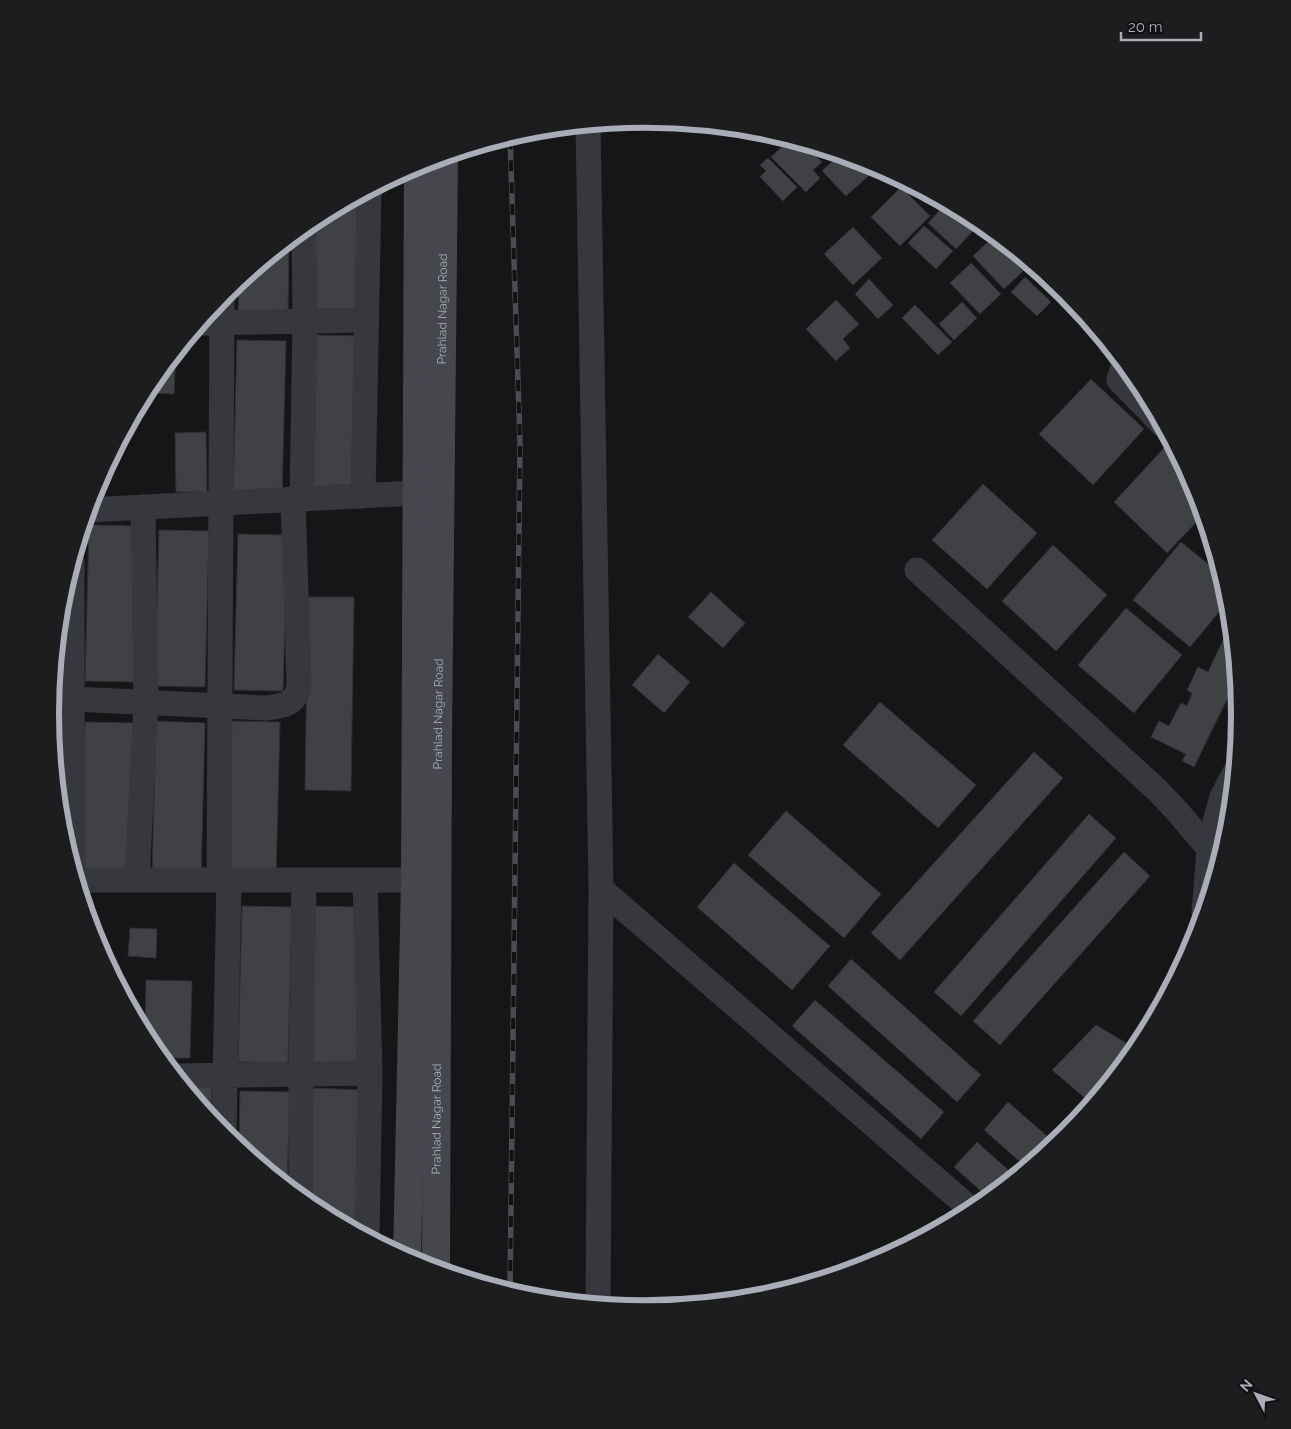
<svg xmlns="http://www.w3.org/2000/svg" width="1291" height="1429" font-family="Raleway,sans-serif">
  <style>
    .building { fill: #404145; stroke: #303034 }
    .lines { fill: none; stroke-linecap: round; stroke-linejoin: round }
    .street { stroke: #37383d; stroke-width: 25 }
    .secondary { stroke: #45474d; stroke-width: 28 }
    .rail-casing { stroke: #4a4c52; stroke-width: 5.5 }
    .rail { stroke: #111113; stroke-width: 4; stroke-dasharray: 11; stroke-linecap: butt }
    .labels { text-anchor: middle; stroke-width: 5; stroke-linejoin: round; paint-order: stroke }
    .street-label { font-size: 12px; fill: #a8adb8; stroke: #111113 }
    .rim { fill: none; stroke: #a8adb8; stroke-width: 6 }
  </style>
  <rect width="100%" height="100%" fill="#161618"/>
  <path class="building" d="M790 139 804 143 822 162 813 170 820 178 806 192 771 157Z
    M815 147 833 152 827 159Z
    M840 154 863 161 873 172 846 196 822 171Z
    M768 158 797 187 783 201 760 177 766 171 760 165Z
    M901 187 930 216 900 246 871 217Z
    M361 195 358 312 308 311 311 223Z
    M946 203 975 229 956 249 928 223Z
    M924 226 953 251 936 269 908 243Z
    M853 227 882 258 853 285 824 254Z
    M992 238 1023 271 1004 289 973 256Z
    M289 240 288 315 238 314 239 282Z
    M971 263 1001 294 980 314 950 283Z
    M1025 277 1051 302 1037 316 1011 292Z
    M869 279 893 305 878 319 855 294Z
    M836 300 859 324 843 339 850 348 836 361 806 329Z
    M962 302 977 318 954 340 939 324Z
    M915 305 952 342 938 355 902 318Z
    M313 335 363 336 359 492 309 491Z
    M237 340 286 341 282 497 233 496Z
    M176 352 174 394 147 393 148 389 151 383Z
    M1091 379 1144 429 1093 485 1039 434Z
    M206 432 207 492H176L175 433Z
    M1165 447 1184 464 1196 487 1204 514 1167 553 1114 502Z
    M983 484 1037 533 987 589 932 540Z
    M89 525 138 526 135 682 85 681Z
    M159 530 209 531 205 687 155 686Z
    M238 534 287 535 283 691 234 690Z
    M1181 542 1223 576 1230 599 1190 647 1133 600Z
    M1053 545 1107 595 1056 651 1002 601Z
    M711 592 745 623 723 648 688 617Z
    M308 597H354L351 791 305 790Z
    M1126 608 1182 655 1134 713 1078 665Z
    M60 613 58 687H53Z
    M1224 638 1234 643 1237 679 1194 767 1182 761 1186 754 1151 737 1159 721 1169 726 1181 703 1187 706 1192 693 1187 690 1198 667 1208 672Z
    M658 654 690 682 664 713 632 685Z
    M880 702 976 785 938 828 843 745Z
    M156 721 205 723 201 878 152 877Z
    M230 721 280 722 276 878 226 877Z
    M85 722 134 723 130 879 81 877Z
    M51 723H57L56 776Z
    M1034 752 1063 778 900 960 871 933Z
    M786 811 881 894 844 938 748 855Z
    M1089 814 1116 838 961 1016 934 992Z
    M1124 852 1150 876 1000 1045 973 1021Z
    M734 863 830 946 792 990 697 907Z
    M242 906 292 907 288 1063 238 1062Z
    M311 906 360 907 357 1063 307 1062Z
    M130 928 157 929 156 958 128 956Z
    M851 959 981 1075 957 1102 828 986Z
    M146 980 192 981 190 1058H160L150 1045 145 1035Z
    M815 1000 944 1112 921 1139 792 1026Z
    M1096 1025 1133 1047 1131 1057 1092 1104 1052 1070Z
    M182 1084 212 1085 211 1120Z
    M313 1088 362 1090 358 1233 314 1209 310 1206Z
    M240 1091 290 1092 287 1187 239 1147Z
    M1008 1102 1056 1144 1027 1168 984 1130Z
    M977 1142 1016 1177 990 1199 954 1167Z"/>
  <g class="lines">
    <path class="street" d="M588 125 601 889
      M200 323 366 320
      M1124 363 1119 380 1163 425
      M363 496 369 191
      M302 499 305 321 304 228
      M88 510 435 492
      M72 562V699L73 868
      M917 570 1157 790 1177 811 1209 849
      M51 701 72 699 266 708C284 706 297 704 299 684L293 500
      M77 880H434
      M137 880 146 702 143 507
      M219 880C219 685 222 491 222 296
      M365 880 370 1073 367 1238
      M1204 913 1209 849 1215 822 1222 797 1235 772
      M176 1076 370 1073
      M224 1135 229 880
      M301 1199V1074L304 880
      M598 1305 601 889 973 1211"/>
    <g class="secondary">
      <path d="M407 1259 415 881 418 164"/>
      <path id="s1" d="M436 1270 438 737 444 156"/>
    </g>
    <defs>
      <path id="rail" d="M510 1293 520 443 510 136"/>
    </defs>
    <use href="#rail" class="rail-casing"/>
    <use href="#rail" class="rail"/>
  </g>
  <g class="labels">
    <g class="street-label">
      <text dy="4" stroke="none"><textPath href="#s1" startOffset="961">Prahlad Nagar Road</textPath></text>
      <text dy="4" stroke="none"><textPath href="#s1" startOffset="556">Prahlad Nagar Road</textPath></text>
      <text dy="4" stroke="none"><textPath href="#s1" startOffset="151">Prahlad Nagar Road</textPath></text>
    </g>
  </g>
  <path d="M0 0H1291V1429H0ZM59 714a586 586 0 1 1 1172 0a586 586 0 1 1-1172 0Z" fill="#1d1d20" fill-rule="evenodd"/>
  <path class="rim" d="M59 714a586 586 0 1 1 1172 0a586 586 0 1 1-1172 0Z"/>
  <g transform="translate(1256 1394) rotate(311)" stroke="#111113" stroke-width="4" paint-order="stroke">
  <path d="M0-4L9 19L0 12L-9 19Z" fill="#a8adb8"/>
  <text y="-8" font-size="14" font-weight="bold" text-anchor="middle" fill="#a8adb8">N</text>
  </g>
  <path d="M1121 32v8h80v-8" fill="none" stroke="#a8adb8" stroke-width="2.5"/>
  <text x="1128" y="32" font-size="15" fill="#a8adb8" stroke="#111113" stroke-width="4" paint-order="stroke">20 m</text>
</svg>
